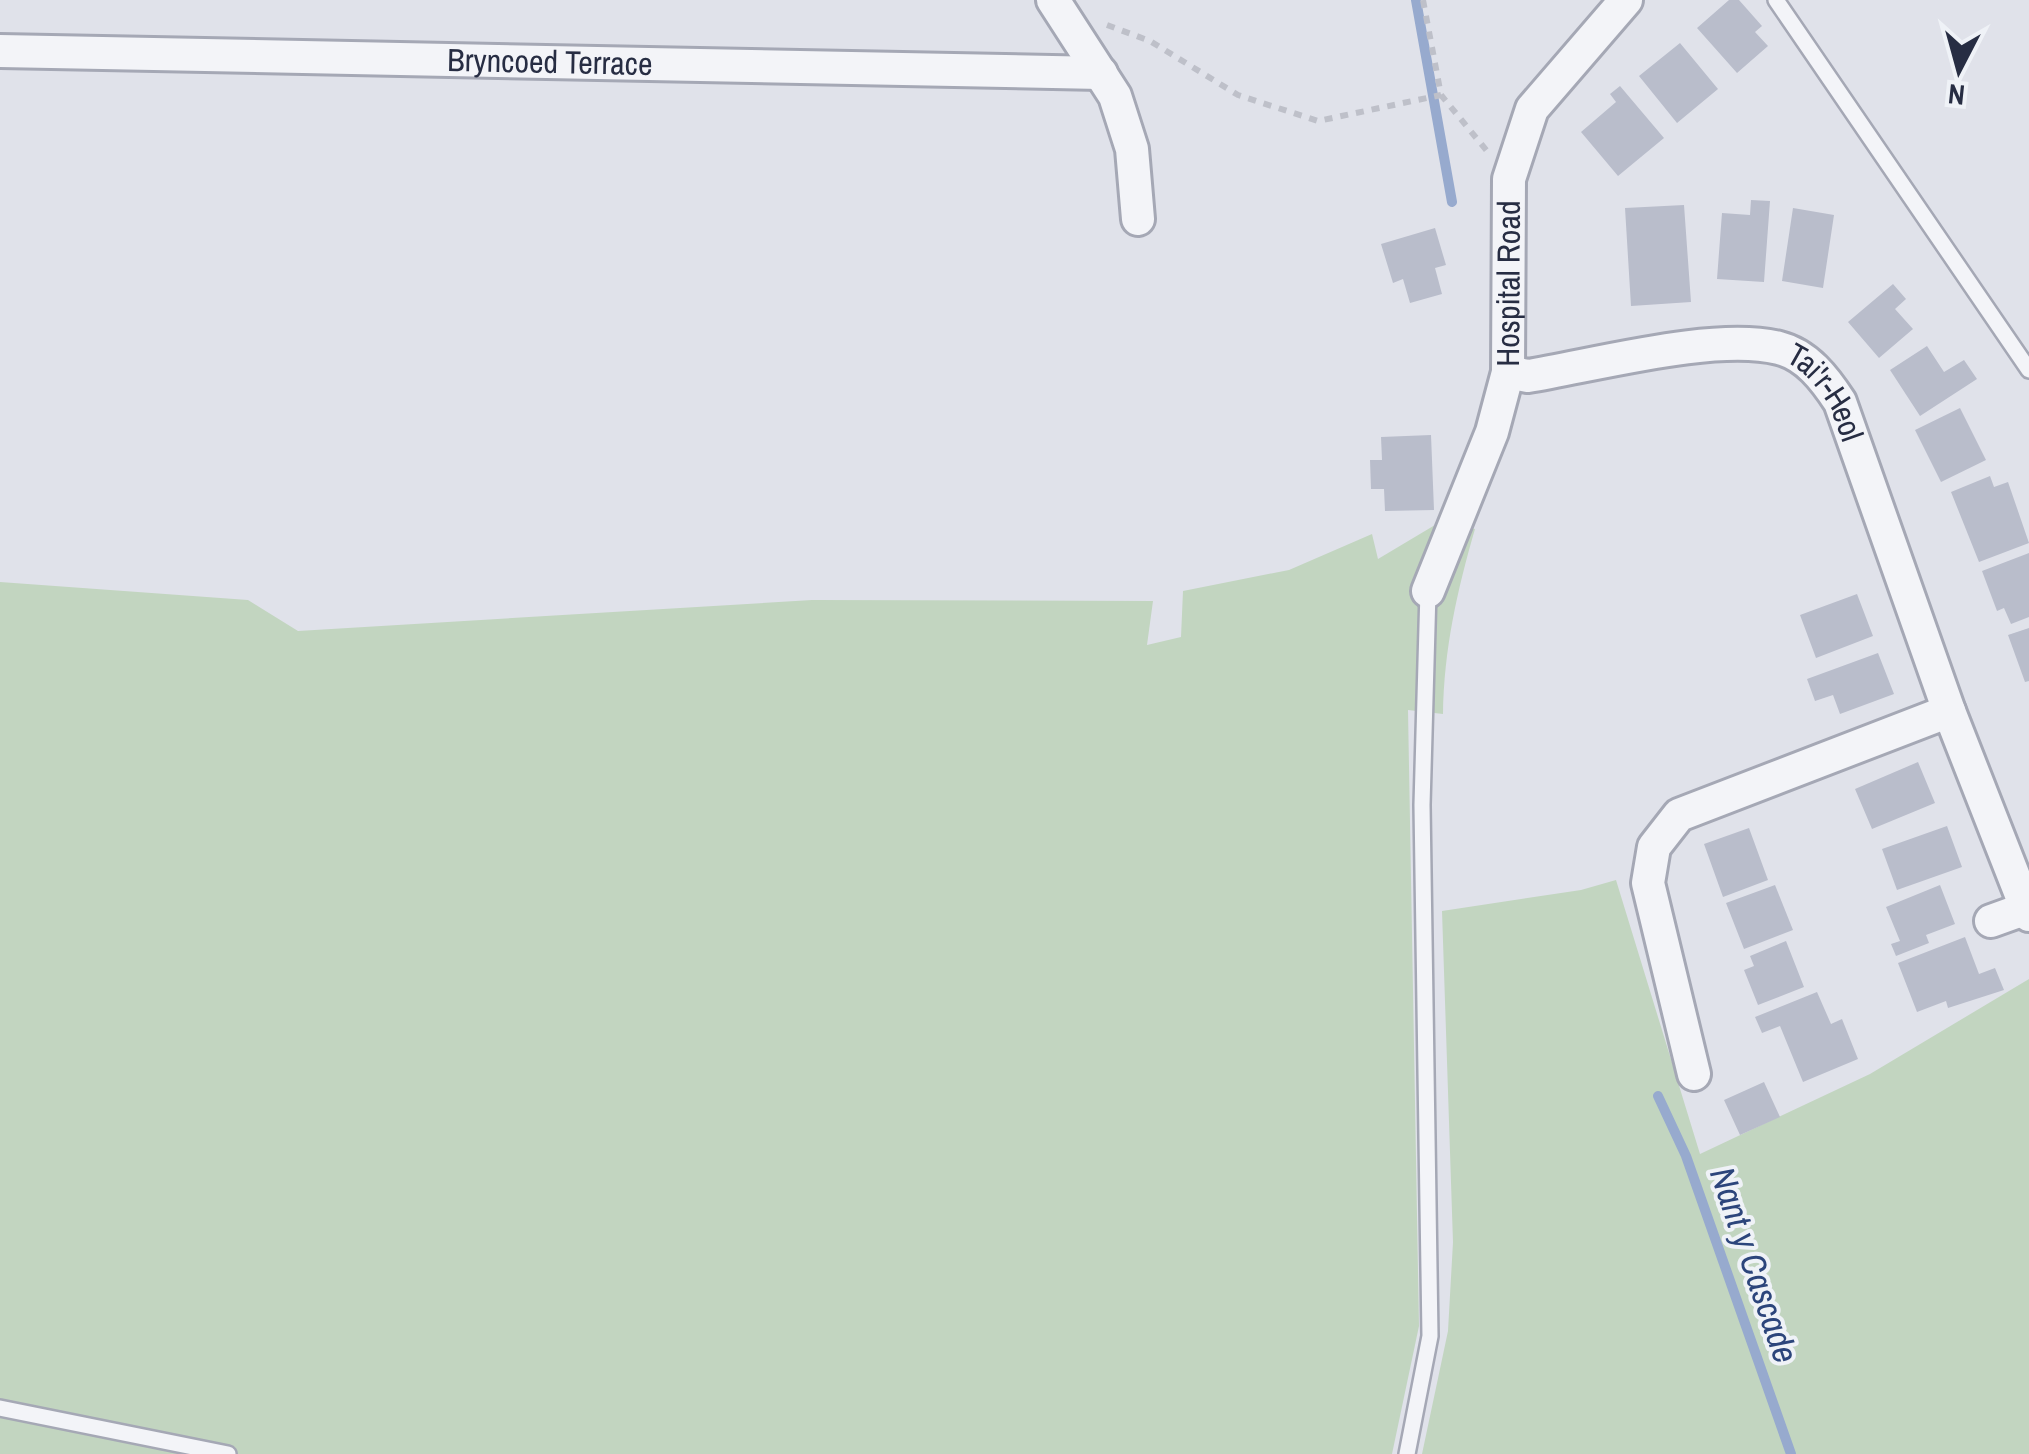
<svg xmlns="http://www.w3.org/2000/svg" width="2029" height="1454" font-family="'Archivo Narrow',sans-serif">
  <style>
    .green { fill: #c2d5c0 }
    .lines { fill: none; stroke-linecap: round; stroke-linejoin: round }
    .stream { stroke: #97aace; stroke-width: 10 }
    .building { fill: #b9bdcb }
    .service-casing { stroke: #a5a8b5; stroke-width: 20 }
    .minor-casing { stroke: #a5a8b5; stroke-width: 38 }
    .path { stroke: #bec0c9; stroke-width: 6; stroke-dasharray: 8 8; stroke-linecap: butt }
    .service { stroke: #f3f4f8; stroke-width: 15 }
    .minor { stroke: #f3f4f8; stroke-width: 32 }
    .labels { text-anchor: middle; stroke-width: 8; stroke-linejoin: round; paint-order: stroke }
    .street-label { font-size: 32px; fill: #272d43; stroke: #eff2f7 }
    .water-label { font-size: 35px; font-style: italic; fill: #2c457b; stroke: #eff2f7 }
  </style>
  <rect width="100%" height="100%" fill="#e0e2ea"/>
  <path class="green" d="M1440 522 1475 529C1457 591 1444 649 1443 714L1408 710 1419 1326 1392 1454H0V582L248 600 298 631 812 600 1153 601 1147 645 1181 637 1183 591 1289 570 1372 534 1378 559Z
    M1616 880 1700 1154 1870 1074 2029 979V1454H1422L1448 1331 1453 1242 1442 911 1581 890Z"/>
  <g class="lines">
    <path class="stream" d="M1416 0 1452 202
      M1658 1096 1686 1156 1791 1454"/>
  </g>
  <path class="building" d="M1729 0H1739L1762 26 1755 32 1768 46 1737 73 1697 28Z
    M1680 43 1718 89 1677 123 1639 76Z
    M1620 86 1664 138 1618 176 1581 132 1616 102 1610 94Z
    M1751 200 1770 201 1764 282 1717 279 1722 213 1750 215Z
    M1684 205 1691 302 1631 306 1625 208Z
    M1793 208 1834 215 1823 288 1782 281Z
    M1435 228 1446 265 1435 268 1442 294 1410 303 1403 279 1393 283 1381 244Z
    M1893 284 1906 299 1895 309 1913 329 1879 358 1848 322Z
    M1927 346 1944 372 1964 360 1977 379 1920 416 1890 370Z
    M1960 408 1986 460 1941 482 1915 430Z
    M1431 435 1434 510 1385 511 1384 489H1371L1370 460H1382L1381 437Z
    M1990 476 1994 487 2008 482 2029 543 1979 562 1951 492Z
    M2029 553V617L2011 624 2004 608 1997 611 1982 571Z
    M1857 594 1873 636 1816 658 1800 615Z
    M2029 628V681L2025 682 2008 635Z
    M1878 653 1894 694 1840 714 1833 695 1815 701 1807 679Z
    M1918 762 1935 803 1872 829 1855 789Z
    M1947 826 1962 867 1897 890 1882 849Z
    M1749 828 1768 880 1723 897 1704 844Z
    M1775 885 1793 930 1744 949 1726 903Z
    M1940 885 1955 924 1926 935 1929 943 1896 956 1891 944 1900 941 1886 907Z
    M1965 937 1979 974 1995 968 2004 990 1948 1008 1946 1001 1917 1012 1898 963Z
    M1786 941 1804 987 1758 1005 1744 970 1754 966 1750 956Z
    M1817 992 1831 1024 1842 1019 1858 1059 1803 1082 1780 1026 1762 1033 1755 1017Z
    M1764 1082 1780 1117 1740 1135 1724 1100Z"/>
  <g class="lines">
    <defs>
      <path id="service" d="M1776 0 2029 370
        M0 1408 228 1454
        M1407 1454 1430 1336 1422 805 1428 591"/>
      <g id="minor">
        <path d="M1053 0 1115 96 1132 149 1138 219"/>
        <path id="s1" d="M0 51 1101 73"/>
        <path id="s2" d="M1508 372 1528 376C1595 365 1716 332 1779 348 1807 355 1825 379 1840 402L1949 711 2029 915"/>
        <path id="s3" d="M1428 591 1492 432 1508 372 1509 179 1532 109 1626 0"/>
        <path d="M1991 921 2027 908"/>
        <path d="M1694 1074 1648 883 1654 847 1679 815 1949 711"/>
      </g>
    </defs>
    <use href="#service" class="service-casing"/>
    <use href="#minor" class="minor-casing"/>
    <path class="path" d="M1423 0 1441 95 1487 151
      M1107 25 1150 41 1238 95 1318 121 1441 95"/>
    <use href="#service" class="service"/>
    <use href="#minor" class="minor"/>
  </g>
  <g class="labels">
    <g class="street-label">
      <text dy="11" stroke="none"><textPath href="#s1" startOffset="550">Bryncoed Terrace</textPath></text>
      <text dy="11" stroke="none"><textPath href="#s3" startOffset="322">Hospital Road</textPath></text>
      <text dy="11" stroke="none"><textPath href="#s2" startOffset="342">Tai'r-Heol</textPath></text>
    </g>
    <g class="water-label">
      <text transform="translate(1754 1265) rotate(71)" y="12">Nant y Cascade</text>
    </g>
  </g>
  <g transform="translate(1959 70) rotate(186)" stroke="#eff2f7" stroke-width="8" paint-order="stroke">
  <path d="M0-8L18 38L0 25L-18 38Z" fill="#272d43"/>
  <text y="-15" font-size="28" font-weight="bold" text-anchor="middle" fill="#272d43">N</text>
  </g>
</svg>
